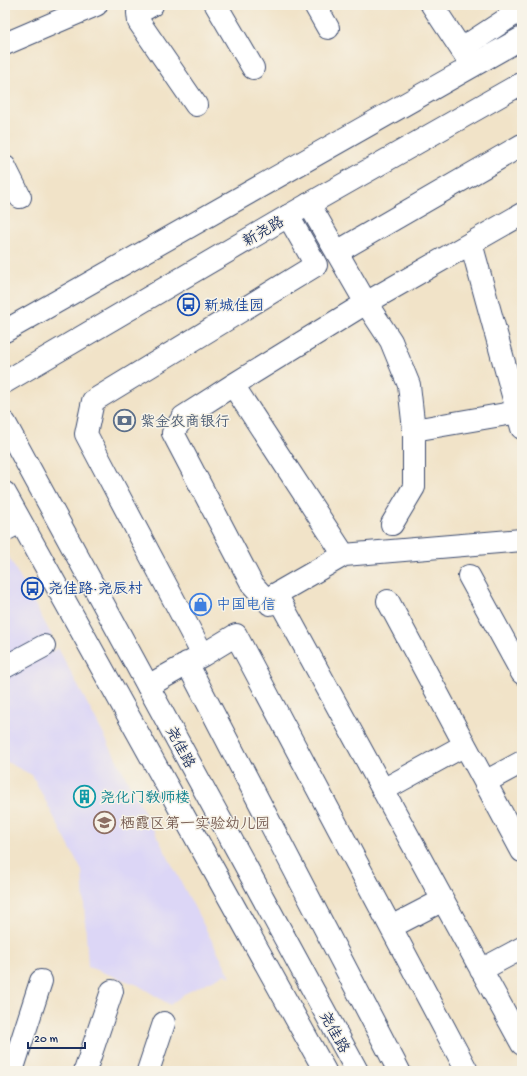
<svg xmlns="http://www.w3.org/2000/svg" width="527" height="1076" font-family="'Gochi Hand','LXGW WenKai TC',sans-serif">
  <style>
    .built { fill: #dcd6f6 }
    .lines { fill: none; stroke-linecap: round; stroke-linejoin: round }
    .minor-casing { stroke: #3b4a6e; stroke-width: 24 }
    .major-casing { stroke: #3b4a6e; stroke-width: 24 }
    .minor { stroke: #fff; stroke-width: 22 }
    .major { stroke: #fff; stroke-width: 22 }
    .labels { text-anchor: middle; stroke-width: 3; stroke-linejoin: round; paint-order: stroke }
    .street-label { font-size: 15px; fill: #1b2f5e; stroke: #f7f3e8 }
    .transit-label { font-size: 15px; fill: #164399; stroke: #f7f3e8; text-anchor: start }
    .service-label { font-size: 15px; fill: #4e5e75; stroke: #f7f3e8; text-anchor: start }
    .shop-label { font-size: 15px; fill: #366cbe; stroke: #f7f3e8; text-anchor: start }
    .culture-label { font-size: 15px; fill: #0d838f; stroke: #f7f3e8; text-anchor: start }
    .education-label { font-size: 15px; fill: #785e54; stroke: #f7f3e8; text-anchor: start }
  </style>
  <rect width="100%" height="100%" fill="#f7f3e8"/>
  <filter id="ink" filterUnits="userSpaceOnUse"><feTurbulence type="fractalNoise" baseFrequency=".025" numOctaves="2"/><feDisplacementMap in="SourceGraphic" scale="8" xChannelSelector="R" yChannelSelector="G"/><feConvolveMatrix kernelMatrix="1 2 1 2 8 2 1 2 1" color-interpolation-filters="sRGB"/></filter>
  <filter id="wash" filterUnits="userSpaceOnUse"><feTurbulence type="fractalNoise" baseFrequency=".012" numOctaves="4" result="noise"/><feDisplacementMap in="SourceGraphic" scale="16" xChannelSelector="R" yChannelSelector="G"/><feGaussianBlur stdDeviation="0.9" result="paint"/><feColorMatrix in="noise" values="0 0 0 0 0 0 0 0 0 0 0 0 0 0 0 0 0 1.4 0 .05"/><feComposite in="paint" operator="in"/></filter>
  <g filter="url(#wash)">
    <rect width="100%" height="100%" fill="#f1e3c8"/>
    <path class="built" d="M5 550 52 636 5 660Z
      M58 648 231 977 225 974 184 994 170 1005 138 985 88 967 82 871 32 775 5 761V677Z"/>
  </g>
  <g filter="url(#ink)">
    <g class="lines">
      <defs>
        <path id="minor" d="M152 5 138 13 139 22 196 105
          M216 5 253 68
          M315 5 328 28
          M432 5 469 61
          M5 44 96 5
          M461 49 522 9
          M5 167 20 197
          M309 204 366 303 391 341 409 385 414 430V487L392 524
          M522 214 366 303 233 385 183 417 173 433 252 584 270 604 276 594 344 555 522 540
          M471 243 522 428
          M337 252 522 145
          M233 385 344 555
          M414 430 518 412
          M5 530 20 522
          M469 576 522 673
          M276 594 443 900 391 927
          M203 655 236 635 467 1071
          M187 663 399 1071
          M5 667 44 646
          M148 686 203 655 86 434 93 401 316 265 288 216
          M465 745 485 782
          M522 762 485 782 522 851
          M383 790 465 745 388 601
          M443 900 522 1044
          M481 970 522 948
          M12 1071 41 981
          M85 1071 112 991
          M148 1071 164 1023"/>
        <path id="major" d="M5 331 522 38
          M5 382 288 216 522 83
          M5 423 357 1071
          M5 493 325 1071"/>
      </defs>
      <use href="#minor" class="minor-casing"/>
      <use href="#major" class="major-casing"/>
      <use href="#minor" class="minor"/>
      <use href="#major" class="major"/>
    </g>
  </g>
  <defs>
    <symbol id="bus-ring" viewBox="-11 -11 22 22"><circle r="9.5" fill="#f7f3e8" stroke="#1a4fb4" stroke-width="1.5"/><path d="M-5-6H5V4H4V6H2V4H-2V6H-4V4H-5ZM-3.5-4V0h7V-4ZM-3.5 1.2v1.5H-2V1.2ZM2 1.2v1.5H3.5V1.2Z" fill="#1a4fb4"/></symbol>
    <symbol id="bank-ring" viewBox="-11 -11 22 22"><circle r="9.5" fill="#f7f3e8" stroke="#5c6f8a" stroke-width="1.5"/><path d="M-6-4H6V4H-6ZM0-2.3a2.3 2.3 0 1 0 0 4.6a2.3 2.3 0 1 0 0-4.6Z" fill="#5c6f8a"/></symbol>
    <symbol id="shop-ring" viewBox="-11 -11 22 22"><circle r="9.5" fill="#f7f3e8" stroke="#3f7fe0" stroke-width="1.5"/><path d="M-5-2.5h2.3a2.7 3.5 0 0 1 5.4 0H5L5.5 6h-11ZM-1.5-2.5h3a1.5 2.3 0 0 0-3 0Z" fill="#3f7fe0"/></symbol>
    <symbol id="building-ring" viewBox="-11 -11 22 22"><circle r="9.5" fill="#f7f3e8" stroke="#0f9aa8" stroke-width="1.5"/><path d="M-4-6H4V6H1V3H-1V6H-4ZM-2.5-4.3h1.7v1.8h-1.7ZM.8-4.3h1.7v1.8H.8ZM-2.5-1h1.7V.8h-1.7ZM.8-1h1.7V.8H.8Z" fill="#0f9aa8"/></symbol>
    <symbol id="school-ring" viewBox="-11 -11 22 22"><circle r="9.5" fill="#f7f3e8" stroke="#8d6e63" stroke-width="1.5"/><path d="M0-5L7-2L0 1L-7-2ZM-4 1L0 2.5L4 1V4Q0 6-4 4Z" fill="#8d6e63"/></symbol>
  </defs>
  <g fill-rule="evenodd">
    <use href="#bus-ring" x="176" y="292" width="25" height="25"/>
    <use href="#bank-ring" x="112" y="408" width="25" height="25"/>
    <use href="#bus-ring" x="20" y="576" width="25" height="25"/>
    <use href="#shop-ring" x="188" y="592" width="25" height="25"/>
    <use href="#building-ring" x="72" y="784" width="25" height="25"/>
    <use href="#school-ring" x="92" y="810" width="25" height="25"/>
  </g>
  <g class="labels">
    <g class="street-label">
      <text transform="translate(263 231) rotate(-30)" y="5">新尧路</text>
      <text transform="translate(181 747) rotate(62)" y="5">尧佳路</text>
      <text transform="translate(335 1032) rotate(61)" y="5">尧佳路</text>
    </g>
    <g class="transit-label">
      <text x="204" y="310">新城佳园</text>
      <text x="48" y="593">尧佳路·尧辰村</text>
    </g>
    <g class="service-label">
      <text x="140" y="426">紫金农商银行</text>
    </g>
    <g class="shop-label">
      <text x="216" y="609">中国电信</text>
    </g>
    <g class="culture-label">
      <text x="100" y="802">尧化门教师楼</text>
    </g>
    <g class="education-label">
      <text x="120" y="828">栖霞区第一实验幼儿园</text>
    </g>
  </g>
  <rect width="527" height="1076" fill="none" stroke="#f7f3e8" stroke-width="20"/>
  <path d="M28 1042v6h57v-6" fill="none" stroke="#1b2f5e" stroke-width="2"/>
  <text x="34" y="1042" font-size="12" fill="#1b2f5e" stroke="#f7f3e8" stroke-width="3" paint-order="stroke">20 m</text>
</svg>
